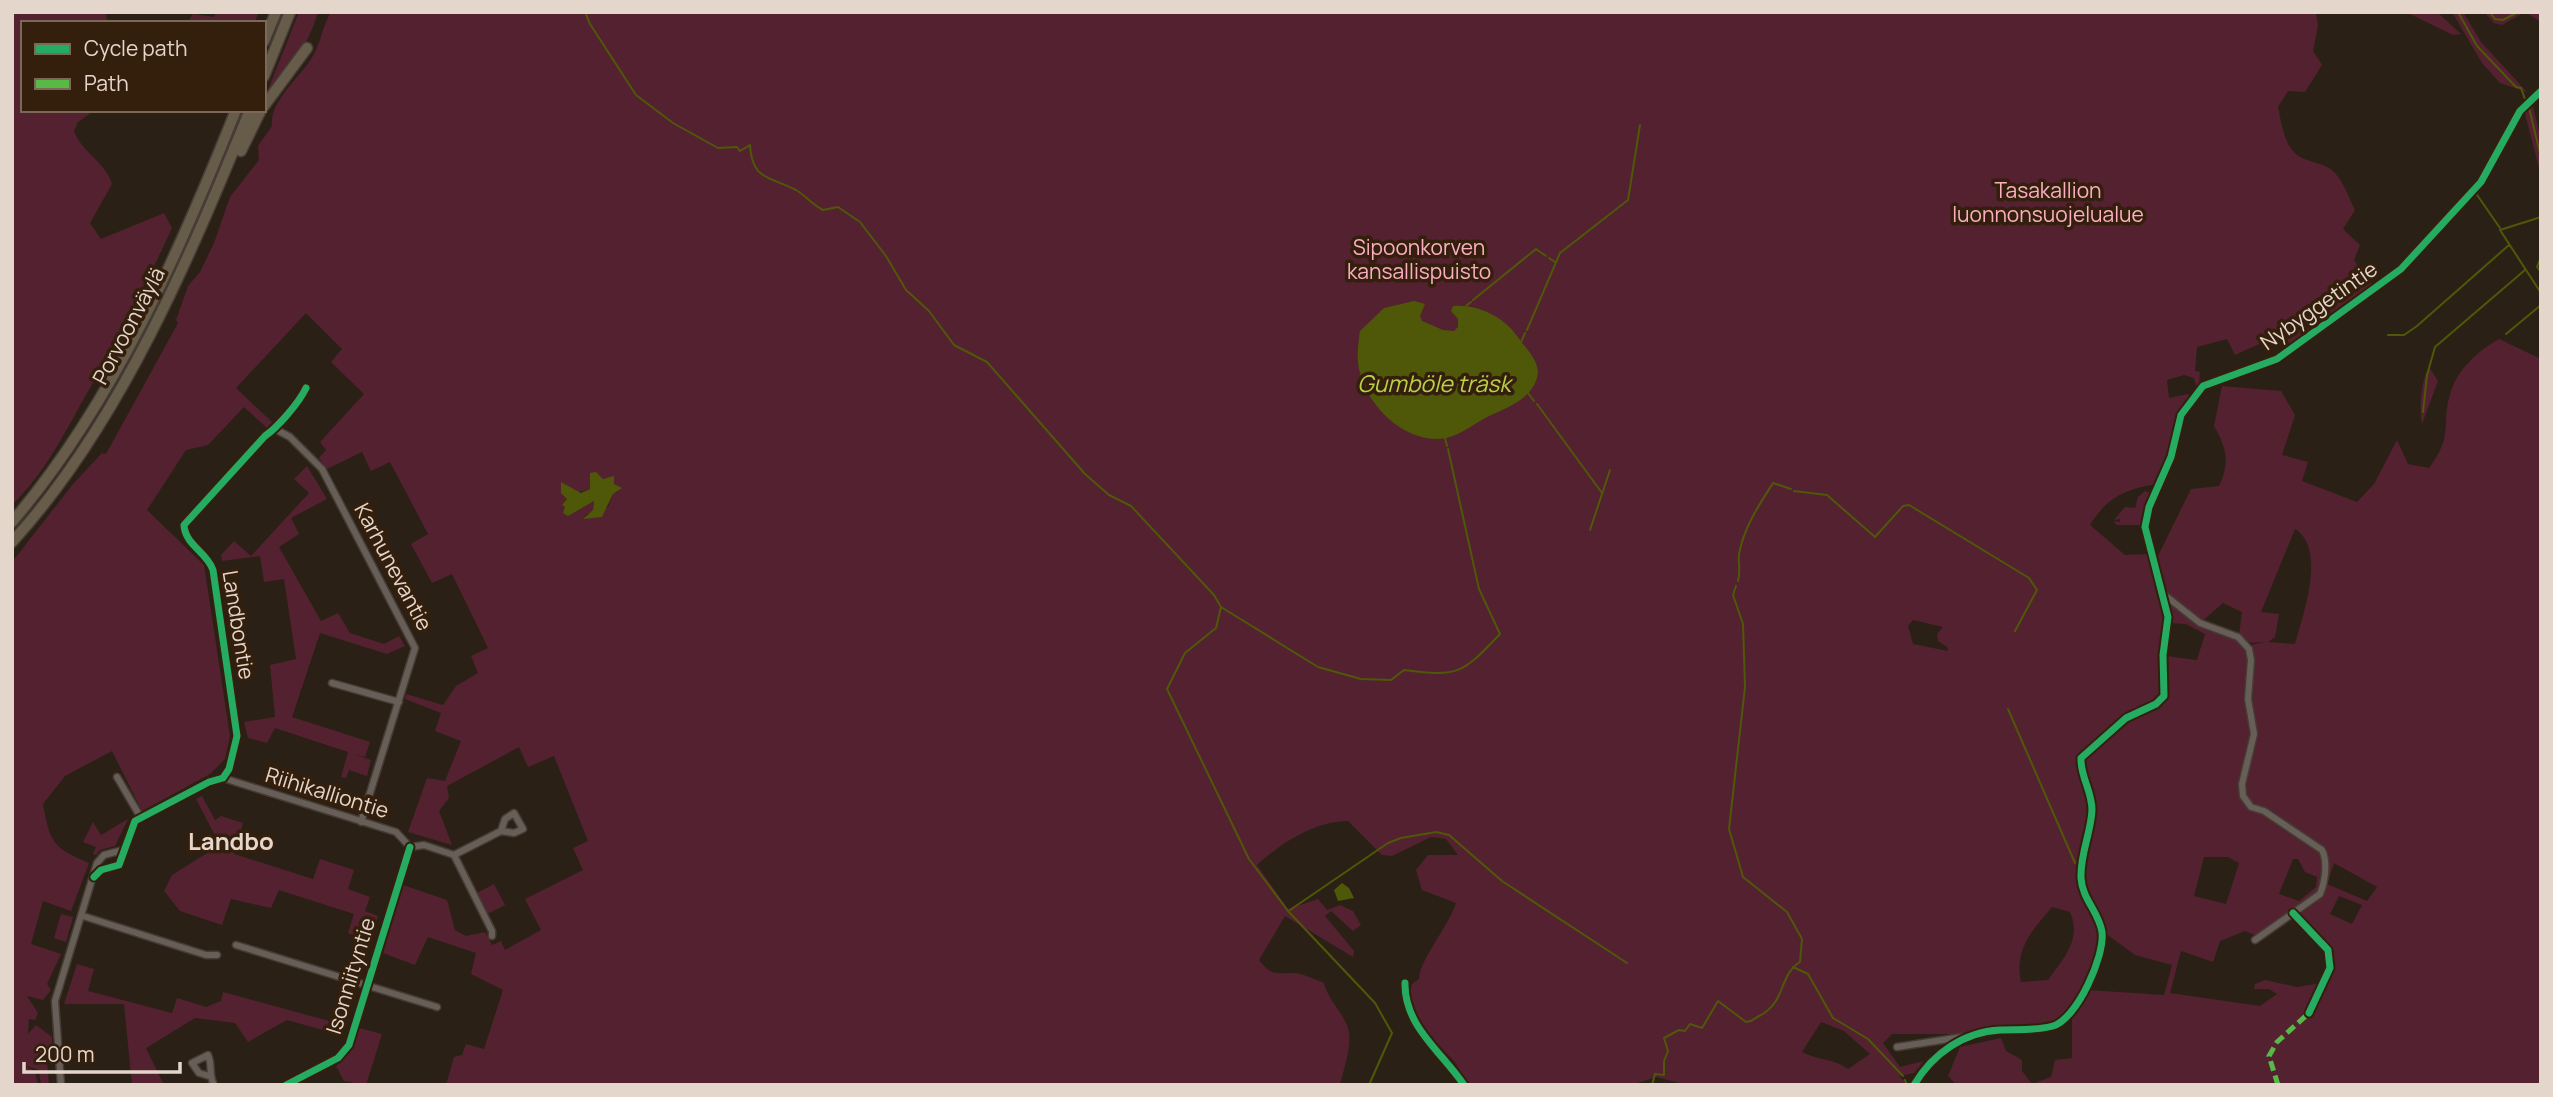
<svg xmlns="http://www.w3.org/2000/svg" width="2553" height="1097" font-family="Manrope,sans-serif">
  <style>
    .green { fill: #542130; fill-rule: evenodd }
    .water { fill: #4e5808 }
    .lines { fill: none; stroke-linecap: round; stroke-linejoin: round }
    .stream { stroke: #4e5808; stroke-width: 2 }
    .street-casing { stroke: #453c35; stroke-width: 9 }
    .secondary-casing { stroke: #453c35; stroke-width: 10 }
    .highway-casing { stroke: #453c35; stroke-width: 13 }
    .street { stroke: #675f57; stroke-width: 6 }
    .secondary { stroke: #61574c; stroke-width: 8 }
    .highway { stroke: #675c4a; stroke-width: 10 }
    .quiet { stroke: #58b947; stroke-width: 5; stroke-dasharray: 10 5; stroke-linecap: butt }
    .cycleway-casing { stroke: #341f0d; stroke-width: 11 }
    .cycleway { stroke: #26ab63; stroke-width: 7 }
    .labels { text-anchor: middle; stroke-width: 7; stroke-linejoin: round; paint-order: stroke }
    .park-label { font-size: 21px; fill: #fbadc2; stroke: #341f0d }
    .street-label { font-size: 21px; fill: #e5d6cb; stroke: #341f0d }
    .water-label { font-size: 23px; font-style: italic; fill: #bad049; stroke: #341f0d }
    .quarter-label { font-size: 24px; font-weight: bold; fill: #e5d6cb; stroke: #341f0d }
  </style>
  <rect width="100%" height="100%" fill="#2b2016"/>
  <path class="green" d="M12 12H106L107 23H23V110H95L78 122 74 131C82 153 105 161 112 184L90 223 101 239 164 213 172 228C146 285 117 340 86 395 64 434 45 473 12 505Z
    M216 12H259L254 23H187L193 14 214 17Z
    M299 12H318C308 46 292 67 267 92Z
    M331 12H2316L2318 26 2313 51 2322 65 2305 92 2288 91 2278 107C2282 125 2284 150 2304 159 2312 162 2322 164 2329 168 2342 176 2348 196 2355 210L2343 229 2360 245 2354 260 2374 288 2291 345 2266 341 2235 355 2227 339 2197 347 2195 371 2200 372 2199 384 2196 385 2194 378 2184 375 2167 380 2169 398 2188 394 2191 397C2172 424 2170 454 2156 484 2125 490 2108 496 2090 525L2125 555 2148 554 2165 617 2161 694 2149 704 2124 716 2105 735 2086 746 2078 757 2079 773 2089 811 2081 839 2078 888 2097 924 2099 948 2072 1007 2054 1023 1981 1028 1960 1034H1892L1883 1043 1900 1067 1924 1061 1914 1073 1899 1076 1909 1085H1687L1656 1077 1631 1085H1468C1463 1077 1459 1067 1453 1060 1434 1039 1402 1018 1412 984L1419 979C1420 959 1447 929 1456 903L1422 890 1416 870 1428 855H1458L1446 839 1431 837 1392 856 1382 855 1348 821C1315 821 1281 843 1257 865L1288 909 1318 899 1327 910 1340 905 1353 911 1361 925 1353 931 1331 911 1325 916 1354 951 1353 957 1285 916 1259 960C1273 978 1277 972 1295 973 1304 974 1316 980 1324 983 1328 999 1339 1008 1346 1023 1355 1040 1344 1067 1340 1085H446L454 1057 462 1055 466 1044 484 1049 503 990 471 974 476 953 428 937 415 965 383 953 403 885 447 900 455 930 466 936 485 932 492 945 501 941 505 950 541 930 525 899 583 870 573 848 588 841 554 756 528 767 519 747 447 786 449 798 439 811 452 845 408 832 427 778 445 781 461 741 435 731 441 713 405 699 406 694 443 705 456 686 478 673 471 656 488 648 452 574 432 583 411 544 428 534 390 462 371 471 362 452 327 469 319 458 326 450 320 442 364 394 331 362 342 349 306 313 236 388 272 422 267 428 244 407 208 445 186 450 147 510 204 565 230 736 225 759 210 774 142 811 112 751 65 776 43 804C50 843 53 848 89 863L71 911 43 901 31 944 61 954 47 984 51 990 43 1000 27 996 38 1013 35 1020 29 1019 28 1034 36 1025 52 1037V1044L46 1050 49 1085H41L39 1070 20 1064 35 1071 38 1085H12V562L73 484 102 453 106 454 178 323 176 320 188 286 200 272 214 243 230 197 259 160 258 146 272 126C269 99 303 76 314 54 321 41 323 25 331 12ZM608 478 618 491 613 494 608 507 583 517 593 511 594 501 577 509 564 502 567 499 565 483C573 495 578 493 590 489L592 481ZM1913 620 1943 627 1937 634 1938 641 1947 647 1948 651 1913 644 1908 626ZM2052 907 2070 912C2082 939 2064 958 2048 980L2021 982C2014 949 2032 931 2052 907ZM1821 1022 1844 1031 1870 1054 1848 1069C1835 1059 1817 1060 1802 1052Z
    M2406 12H2437L2461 34 2453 35Z
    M2452 12H2463L2481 42 2527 92 2500 83 2482 63Z
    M2484 12H2541V22L2525 12 2502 25 2494 23Z
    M2532 103 2541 139V176L2525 114 2526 107Z
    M2499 339 2541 359V1085H1957L1948 1076 1960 1047 2001 1038 2006 1051 2022 1060V1071L2032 1084 2051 1077 2055 1060 2072 1058V1019L2088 990 2164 995 2172 965 2135 955 2105 933 2085 887V862L2093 822 2085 759 2128 721 2167 697 2169 684 2166 656 2197 660 2205 634 2186 624 2170 623 2165 595 2154 564 2191 489 2219 486C2230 462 2227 449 2214 426L2222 386 2281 391 2295 415 2282 455 2308 462 2302 481 2357 502 2374 484 2397 440 2408 464 2429 468C2455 434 2440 424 2451 391 2458 369 2479 350 2499 339ZM2295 529C2327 549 2303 614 2295 644L2268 642 2275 637 2279 614 2261 612ZM2223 603 2242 612 2239 636 2251 643 2265 642 2251 645 2200 623ZM2204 857H2228L2239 863 2226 904 2194 896ZM2293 859H2298L2305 872 2317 877 2316 887 2299 901 2279 894ZM2334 863 2377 887 2367 901 2327 884ZM2339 896 2362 905 2352 924 2330 914ZM2295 909C2317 934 2340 946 2327 982L2297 987 2265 980 2255 984 2254 989H2269L2277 994 2260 1006 2170 993 2181 951 2213 962 2220 941 2245 931 2257 936Z
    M2429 367 2438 381 2422 424C2419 410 2421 380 2429 367Z
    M307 466 327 499 291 518 299 534 279 547 321 621 338 613 350 633 384 644 399 636 405 646 387 654 320 633 292 717 370 742 365 757 353 754 371 760 367 776 349 770 346 778 341 777 348 752 275 728 267 743 248 738 244 722 275 717 270 665 296 659 284 579 264 582 260 556 222 561 221 555 234 541 251 556 309 493 294 479Z
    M2145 491 2152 494 2142 525H2116L2114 521 2120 522V519L2114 520 2125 507 2135 508 2138 497Z
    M202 796 215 820 221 816 243 823 234 854 313 879 320 859 354 870 348 889 370 897 365 911 378 916 370 940 348 933 354 914 279 890 271 908 231 899 222 925 180 911 164 891 172 875 220 845 196 799Z
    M128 819 115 846 100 850 96 855 93 854 96 847 83 842 93 822 101 835Z
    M494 884 505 905 487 914 477 893Z
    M61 914 73 917 66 942 54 938Z
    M77 964 94 969 88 991 172 1013 177 998 206 1007 221 1001 223 992 344 1025 341 1035 287 1020 248 1042 235 1023 195 1018 146 1048 164 1085H132L124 1004H64Z
    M359 1028 382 1034 366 1085 344 1081 336 1066 351 1051Z"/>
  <path class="water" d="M1414 301 1425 304 1420 316 1422 321 1443 330 1454 331 1458 327V319L1451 311 1453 306C1477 304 1503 316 1517 336 1525 348 1542 362 1537 378 1531 399 1507 408 1489 416 1475 423 1461 435 1446 438 1408 445 1369 409 1360 373 1356 359 1358 345 1360 331L1384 308Z
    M596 472 603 479 614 476V484L622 488 613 494 602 517 583 519 593 510 594 501 568 516 563 513 565 507 562 505 567 499 561 493V482L581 493 590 489V473Z
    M1342 883 1349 888 1354 898 1338 901 1334 890Z"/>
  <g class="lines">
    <path class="stream" d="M585 12 590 24 636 95 673 123 718 148 737 147 740 151 750 145C752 181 770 176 796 190 806 196 813 205 823 210L838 207 860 222 886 256 906 290 929 311 954 345 987 362 1085 474 1109 495 1131 506 1214 595 1221 607 1216 628 1185 653 1167 689 1249 859 1288 911 1375 1003 1392 1033 1369 1085
      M2458 12 2477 46 2516 87 2521 88 2525 99
      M2490 12 2495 19 2503 20 2518 12
      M2536 12 2541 13
      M2529 108 2541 157
      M2475 192 2500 228
      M2541 217 2500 230 2541 293
      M2541 257 2537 267 2541 272
      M1549 258 1555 262
      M1473 300 1536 249 1546 256
      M1466 306 1471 302
      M1527 330 1560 253 1628 200 1640 125
      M2506 334 2541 305
      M2388 335H2404L2417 326 2509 245
      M1521 342 1525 333
      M1528 393 1534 401
      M1537 404 1602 493
      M2423 412 2427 375 2435 347 2525 270
      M1445 438 1447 446
      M1794 491 1827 495 1875 537 1903 506 1909 505 2029 578 2037 590 2015 631
      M1590 530 1610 470
      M1738 581C1741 571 1738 563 1739 554 1744 527 1759 505 1773 483L1791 489
      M1221 607 1318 667 1361 679 1391 680 1404 670C1459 677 1462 674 1500 634L1479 589 1448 449
      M2008 709 2075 863
      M1290 910 1388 843 1401 838 1436 832 1449 835 1502 881 1627 963
      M1793 967 1808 974 1833 1018 1868 1039 1903 1076
      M2540 1022H2541
      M1905 1080 1907 1085
      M1652 1085 1655 1074 1664 1075V1061L1668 1051 1664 1038 1679 1030 1685 1031 1690 1024 1702 1028 1718 1001 1746 1022C1753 1022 1754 1018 1761 1015 1786 1001 1779 975 1800 962L1802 939 1787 912 1743 877 1729 829 1745 687 1743 624 1733 595 1736 586"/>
    <defs>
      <path id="street" d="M277 430 290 437 322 469 415 648 361 822
        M2162 593 2200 623 2238 637 2249 649 2251 660 2248 699 2254 734 2242 784 2243 796 2251 807 2264 811 2322 850C2328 862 2325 882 2320 894L2255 940
        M332 683 399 702
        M117 777 141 818
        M223 778 396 832 410 847
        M410 847 424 845 454 855
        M454 855 501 831 514 833 523 829 514 813 505 819 501 831
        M454 855 492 931V936
        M94 877 101 870 119 865 135 821 209 782 223 778 229 769 237 736 213 570C207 552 185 545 184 525L265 436C277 428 299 403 306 388
        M2293 913 2328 950 2330 968 2309 1013
        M83 916 206 955H217
        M236 945 437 1007
        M1405 983C1404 1026 1442 1052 1464 1085
        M1897 1047 1962 1037
        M209 1076 199 1073 192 1063 208 1055C213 1066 208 1074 214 1085
        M61 1085 55 1001 97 863 104 855 123 850
        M286 1085 338 1058 349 1045 410 847"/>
      <path id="secondary" d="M1914 1085C1933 1053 1964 1032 2000 1030 2017 1029 2036 1031 2053 1026 2077 1019 2105 956 2102 932 2099 912 2082 899 2081 878 2080 854 2091 833 2092 810 2092 791 2080 776 2081 758L2126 718 2156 704 2164 696 2163 655 2168 617 2145 527 2149 507 2171 457 2181 415 2203 386 2277 359 2401 269 2481 182 2520 111 2541 91"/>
      <path id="highway" d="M264 41 276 12
        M264 76 290 12
        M264 106 307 48
        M241 151 261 110
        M12 522C113 404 179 253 236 110
        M12 542C120 424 190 257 250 110"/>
    </defs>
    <use href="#street" class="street-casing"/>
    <use href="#secondary" class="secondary-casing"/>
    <use href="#highway" class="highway-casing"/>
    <use href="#street" class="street"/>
    <use href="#secondary" class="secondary"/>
    <use href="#highway" class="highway"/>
    <path class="quiet" d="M2278 1085 2269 1056 2277 1042 2309 1013"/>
    <defs>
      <path id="cycleway" d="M94 877 101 870 119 865 135 821 209 782 223 778 229 769 237 736 213 570C207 552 185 545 184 525L265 436C277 428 299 403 306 388
        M2293 913 2328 950 2330 968 2309 1013
        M1405 983C1404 1026 1442 1052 1464 1085
        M286 1085 338 1058 349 1045 410 847
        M1914 1085C1933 1053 1964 1032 2000 1030 2017 1029 2036 1031 2053 1026 2077 1019 2105 956 2102 932 2099 912 2082 899 2081 878 2080 854 2091 833 2092 810 2092 791 2080 776 2081 758L2126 718 2156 704 2164 696 2163 655 2168 617 2145 527 2149 507 2171 457 2181 415 2203 386 2277 359 2401 269 2481 182 2520 111 2541 91"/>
    </defs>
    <use href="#cycleway" class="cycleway-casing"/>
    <use href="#cycleway" class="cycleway"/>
  </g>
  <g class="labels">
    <g class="park-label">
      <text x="2048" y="198">Tasakallion<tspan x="2048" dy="24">luonnonsuojelualue</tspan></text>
      <text x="1419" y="255">Sipoonkorven<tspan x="1419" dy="24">kansallispuisto</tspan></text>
    </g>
    <g class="street-label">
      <text transform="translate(2319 306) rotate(-35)" y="7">Nybyggetintie</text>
      <text transform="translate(129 326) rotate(-62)" y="7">Porvoonväylä</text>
      <text transform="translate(393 567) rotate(62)" y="7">Karhunevantie</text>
      <text transform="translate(238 625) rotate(81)" y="7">Landbontie</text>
      <text transform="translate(327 793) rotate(17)" y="7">Riihikalliontie</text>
      <text transform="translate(351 976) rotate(-73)" y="7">Isonniityntie</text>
    </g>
    <g class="water-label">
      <text x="1434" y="392">Gumböle träsk</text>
    </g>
    <g class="quarter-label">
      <text x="231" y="850">Landbo</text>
    </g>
  </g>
  <rect width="2553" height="1097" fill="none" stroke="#e5d6cb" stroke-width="28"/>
  <rect x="21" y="21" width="245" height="91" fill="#341f0d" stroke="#7b6859" stroke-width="2"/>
  <rect x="35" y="44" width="35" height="10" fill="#26ab63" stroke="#7b6859" stroke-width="2"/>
  <text x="84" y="56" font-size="21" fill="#e5d6cb">Cycle path</text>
  <rect x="35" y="79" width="35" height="10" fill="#58b947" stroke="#7b6859" stroke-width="2"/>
  <text x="84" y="91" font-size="21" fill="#e5d6cb">Path</text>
  <path d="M24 1062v10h156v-10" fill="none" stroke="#e5d6cb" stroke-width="3.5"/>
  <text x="35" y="1062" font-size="21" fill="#e5d6cb" stroke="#341f0d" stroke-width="5" paint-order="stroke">200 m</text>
</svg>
